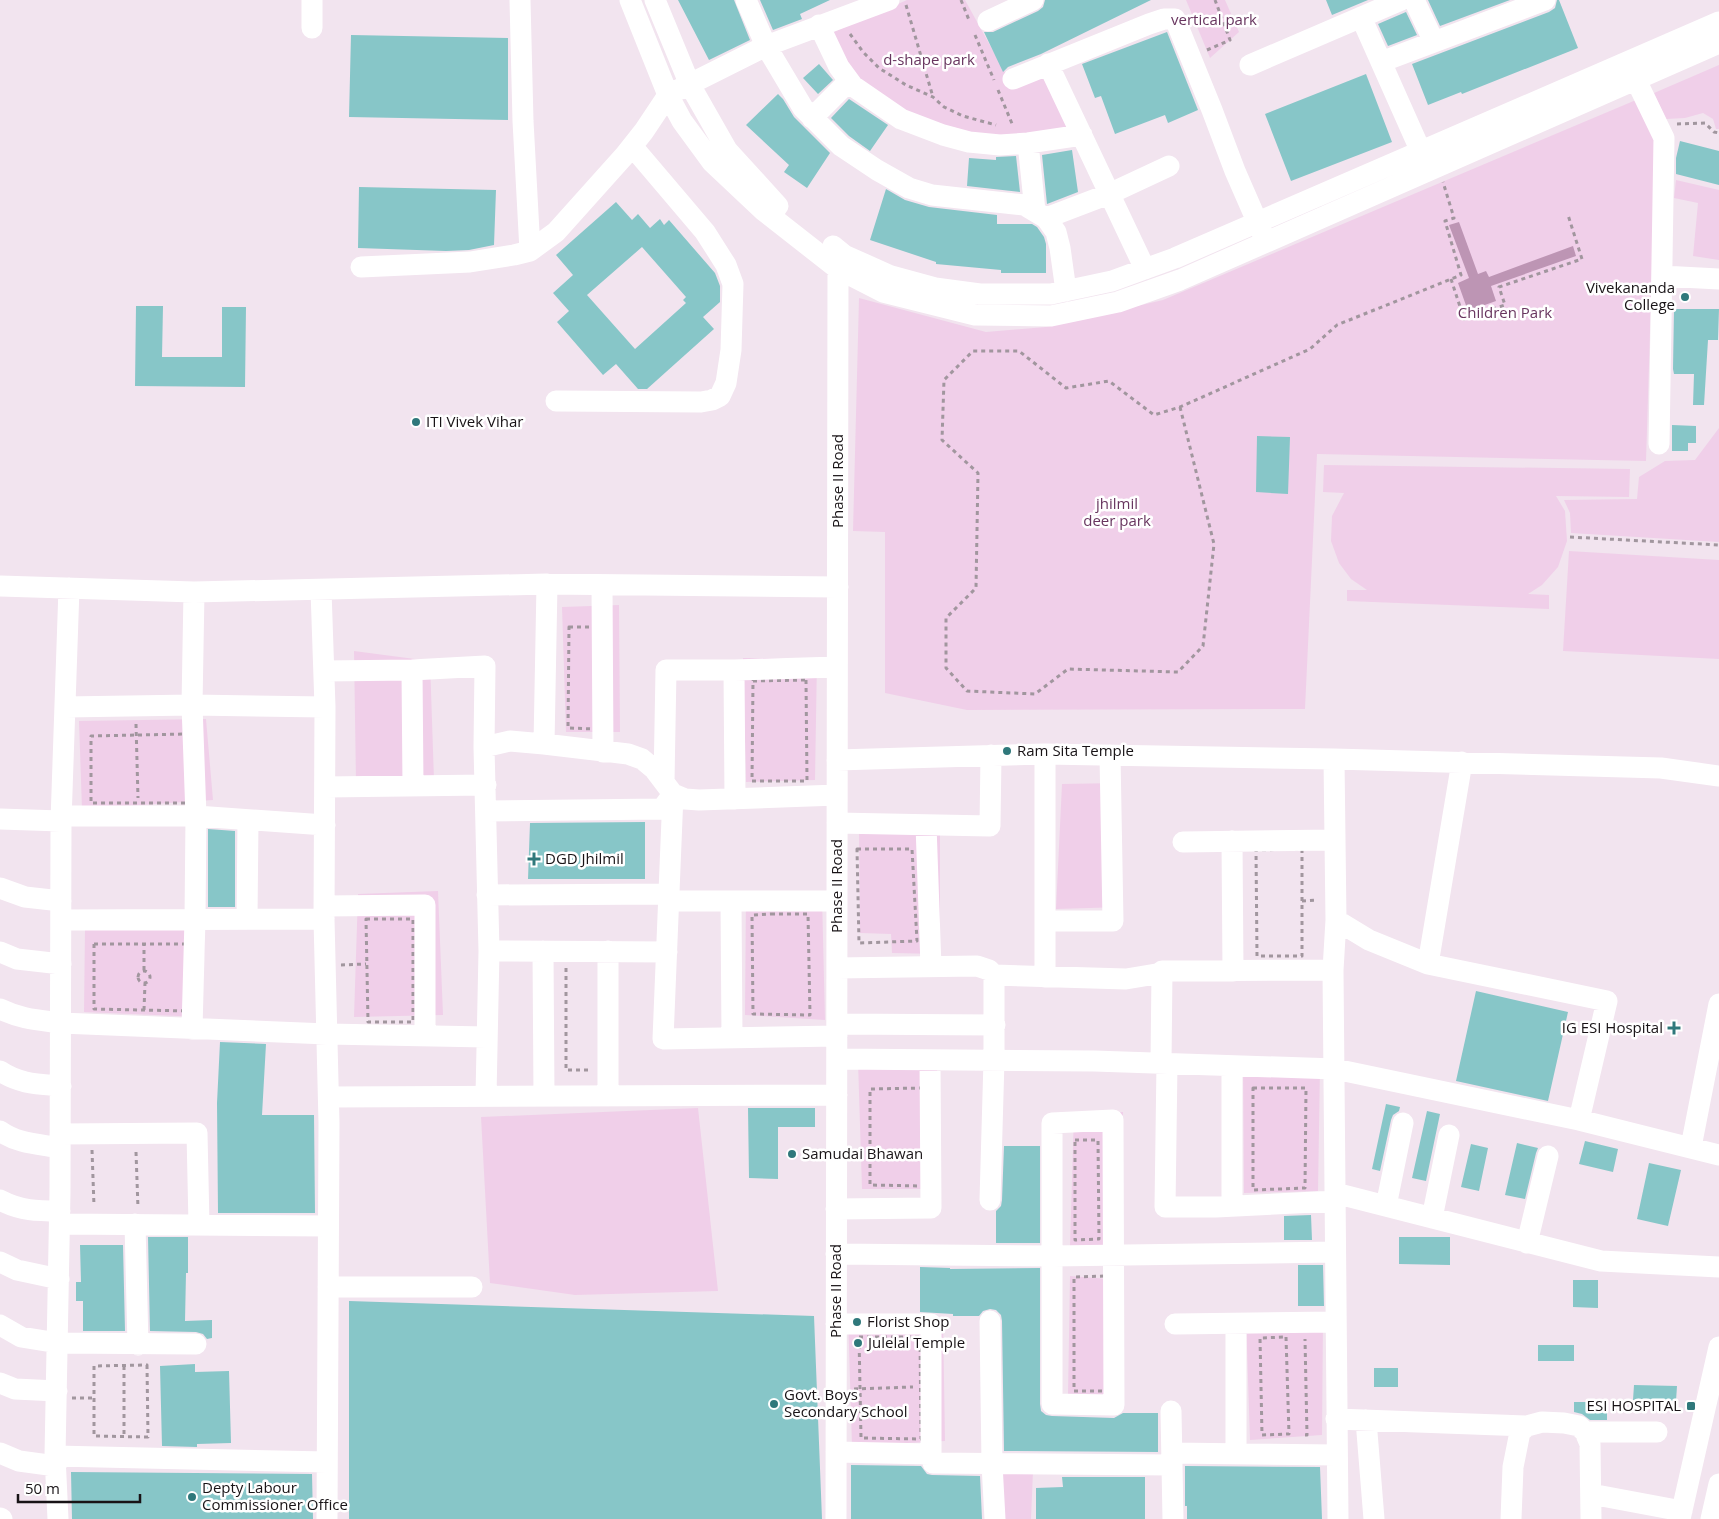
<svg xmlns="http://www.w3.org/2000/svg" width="1719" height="1519" font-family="'Open Sans',sans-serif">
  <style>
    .green { fill: #f0cfe9 }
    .water { fill: #bd95b4 }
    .building { fill: #87c6c8; fill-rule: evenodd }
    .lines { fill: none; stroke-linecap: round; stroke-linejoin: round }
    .path { stroke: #a1969e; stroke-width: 3; stroke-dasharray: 4 4; stroke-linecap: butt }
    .minor { stroke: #fff; stroke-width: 21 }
    .poi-dot { fill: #2f787b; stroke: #fff; stroke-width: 2 }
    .labels { text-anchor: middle; stroke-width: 5; stroke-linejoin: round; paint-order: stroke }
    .park-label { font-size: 15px; fill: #68355f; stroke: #fff }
    .poi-label { font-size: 15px; fill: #181316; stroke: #fff; text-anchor: start }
    .street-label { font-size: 15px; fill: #181316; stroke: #fff }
  </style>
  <rect width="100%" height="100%" fill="#f2e4ef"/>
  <path class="green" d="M907 0H965L1008 78 1048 64 1073 130 969 142 857 88 829 34Z
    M1186 0H1225L1239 32 1210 58Z
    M1719 65V129H1716L1713 119 1703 113 1685 118 1666 119 1654 93Z
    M1636 100 1656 140 1646 461 1317 454 1305 709 967 710 885 693V532L853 531 859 298 986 332 1046 327 1163 300Z
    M1676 180 1719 190V260L1693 256 1698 203 1674 198Z
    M1719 428V542L1571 533 1570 513 1564 500 1637 499 1639 477 1665 461 1695 460Z
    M1324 465 1630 469 1629 497 1556 496 1565 511 1567 541 1558 567 1542 585 1528 594 1549 595V609L1347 601V590H1367L1351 579 1339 563 1331 541 1332 516 1344 493 1323 492Z
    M1569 551 1719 560V659L1563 651Z
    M619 605 620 732H566L562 607Z
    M354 651 430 661 434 780 356 782Z
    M743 658 817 659 815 780 746 782Z
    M206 719 213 800 82 809 79 721Z
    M1118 783 1122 907 1056 909 1062 784Z
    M859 827 940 828V954L892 953 891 934 860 933Z
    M438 891 443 1015 354 1017 358 894Z
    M746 892 822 896 825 1020 745 1015Z
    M85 929 205 930 202 1017 84 1012Z
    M858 1061 937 1065 939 1189H862Z
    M1243 1065 1320 1066 1318 1191 1244 1193Z
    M698 1108 718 1291 575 1295 490 1283 481 1117Z
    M1123 1112 1118 1250 1070 1246 1074 1113Z
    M1070 1276 1122 1280 1123 1395H1068Z
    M848 1314 943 1318 945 1441 852 1446Z
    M1246 1318 1323 1319 1322 1435 1250 1440Z
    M1033 1471 1031 1519H996L995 1472Z"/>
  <path class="water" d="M1459 222 1478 274 1486 271 1489 277 1573 246 1576 256 1491 286 1496 301 1468 311 1458 283 1469 278 1449 225Z"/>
  <path class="building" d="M678 0H734L750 40 709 60Z
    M760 0H830L800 14 802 19 773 30Z
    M1045 0H1151L1041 54 1008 67 1003 72 984 32H993L1038 11 1043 7Z
    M1326 0H1368L1332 15Z
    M1428 0H1510L1440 26Z
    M1557 0H1559L1578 48 1462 94 1461 92 1428 105 1412 64 1549 12 1555 8Z
    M1406 12 1417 35 1388 46 1378 24Z
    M1167 32 1198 110 1168 123 1165 115 1115 134 1101 96 1095 98 1082 64Z
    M351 35 508 38V120L349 117Z
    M819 64 833 80 818 94 803 78Z
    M1366 74 1392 142 1291 181 1265 114Z
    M778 94 783 99 794 117 830 153 807 188 784 172 789 165 746 125Z
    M849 99 888 125 870 151 849 136 831 118Z
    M1680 141 1719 151V185L1676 174V158Z
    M1072 150 1078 192 1047 204 1042 155Z
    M1016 156 1020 192 967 186 969 158 996 160V157Z
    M359 187 496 190 494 245 469 250 446 251 358 248Z
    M886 189 905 200 929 207 997 215V224H1032L1037 227 1044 237 1046 244V273H1001V270L936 264V262L870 240Z
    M616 202 632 220 638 214 650 228 660 219 664 225 669 220 715 273 720 286V302L703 317 714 329 647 389H638L616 364 603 375 557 322 569 311 553 293 573 275 556 255ZM642 247 686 297 683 300 686 303 635 349 587 295Z
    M136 306H163L162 357H222V307H246L245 387 135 386Z
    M1674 309H1719L1718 340H1708L1704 405H1693L1694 374H1674L1673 369Z
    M1672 425 1696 426V443H1688V451H1672Z
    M1257 436 1290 437 1288 494 1256 492Z
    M645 822V879H528L530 823Z
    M208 829 235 831V907H208Z
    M1476 991 1568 1012 1548 1101 1456 1081Z
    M220 1042 266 1044 262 1115H314L315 1213H218L217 1103Z
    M1386 1104 1400 1107 1399 1111 1393 1115 1391 1120 1380 1171 1372 1169Z
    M748 1108H815V1127H778V1179L749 1178Z
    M1427 1111 1440 1114 1426 1181 1412 1178Z
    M1585 1141 1618 1149 1613 1172 1579 1164Z
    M1517 1143 1538 1148 1536 1153 1525 1199 1505 1195Z
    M1471 1144 1488 1148 1479 1191 1461 1187Z
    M1004 1146H1040V1243H996V1211L1001 1206 1002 1200Z
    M1649 1163 1681 1170 1668 1226 1637 1219Z
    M1311 1215 1312 1240H1284V1216Z
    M148 1237H188V1273H186L185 1321 212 1320V1338L207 1339 203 1334 196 1332 150 1331Z
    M1399 1237H1450V1265L1399 1264Z
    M80 1245H123L125 1331H83V1301H76V1282H81Z
    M1298 1265H1323L1324 1306H1298Z
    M920 1267 950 1268V1269L1040 1268V1404L1041 1411 1046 1415 1052 1416 1114 1418 1123 1413H1158V1452L1004 1451 1002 1321 1001 1315 996 1310 990 1309 983 1311 979 1316H953V1314L920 1312Z
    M1573 1280H1598V1308L1573 1307Z
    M349 1301 814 1316 822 1519H349Z
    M1538 1345H1574V1361H1538Z
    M195 1364V1372L229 1371 231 1443 197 1444V1447L162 1446 160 1366Z
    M1374 1368H1398V1387H1374Z
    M1634 1385 1677 1386 1676 1401 1633 1400Z
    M1574 1402H1607V1420H1590L1582 1414 1574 1412Z
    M851 1465 921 1466 927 1474 932 1475 980 1476 982 1519H851Z
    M1185 1466 1320 1467 1322 1519H1187V1506H1185Z
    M71 1472 312 1474 313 1519H72Z
    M1062 1477H1145V1519H1036V1488L1063 1487Z"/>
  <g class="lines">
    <path class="path" d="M961 0 969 20
      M906 5 933 97
      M850 34 863 52 879 68 906 85 933 97 944 107 963 116 996 125
      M975 35 994 80
      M1207 50 1230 40 1215 0
      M998 90 1013 126
      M1677 124 1705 123 1714 132 1719 133
      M1451 279 1464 319 1505 305 1499 287 1582 259 1568 215
      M1180 407 1214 544 1203 646 1178 672 1068 669 1035 694 967 691 946 668V618L976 588 978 473 942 440 944 380 973 351H1019L1066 388 1109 381 1154 415 1180 407 1310 349 1337 325 1461 275 1445 221 1454 218 1443 182
      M1570 537 1719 545
      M569 627H597L596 729 568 728Z
      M806 680 807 781H752L753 681Z
      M136 724 138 798
      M188 734V803H91V736Z
      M857 849H912L917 941 859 943Z
      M1302 849V956H1257L1256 850Z
      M1302 901 1317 900
      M771 914H808L810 1015 753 1014 752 915Z
      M366 919H413V1022H368Z
      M94 944H191L189 1011 94 1009Z
      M341 965 366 964
      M566 968V1070H591
      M144 970V943
      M138 977a6 6 0 1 1 12 0a6 6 0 1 1-12 0Z
      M144 1010 145 983
      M922 1088 923 1186 870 1185V1089Z
      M1253 1088H1306L1305 1188 1253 1190Z
      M1075 1140H1098L1099 1239 1075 1240Z
      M92 1150 94 1206
      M136 1152 138 1208
      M1108 1276 1107 1391H1074V1277Z
      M859 1337H920L921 1439 861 1438Z
      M1286 1337 1289 1434 1262 1435 1260 1338Z
      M147 1365 148 1437 94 1436V1366Z
      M124 1366V1437
      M854 1389 913 1387
      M72 1398H93
      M1305 1435H1307L1305 1339"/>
    <path class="minor" d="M312 0V28
      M520 0 523 121 530 251
      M630 0 668 95 682 121 712 162 764 211 838 269 883 292 975 315 1051 316 1118 302 1180 280 1719 43
      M655 0 690 85 727 150 778 206
      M746 0 766 46 803 108 841 146 877 170 909 188 932 195 1024 205 1046 218 1056 232 1060 248 1066 291
      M1414 0 1434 42
      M1361 17 1426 163
      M988 21 1033 0
      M819 25 839 67 853 86 901 119 943 135 969 142 1000 145 1028 143 1082 135
      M1381 62 1545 0
      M1048 64 1145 269
      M1250 65 1401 0
      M1013 79 1149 24 1164 19H1175L1212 110 1235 171 1263 235
      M1636 80 1664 138 1659 444
      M812 118 849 81
      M1028 143 1035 211
      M1046 218 1109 194 1169 166
      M833 246 844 255 891 276 935 288 980 294H1051L1112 281 1175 258 1719 22
      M361 267 470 262 514 255 530 251 556 232 625 155 644 131 668 95 766 46 889 0
      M1662 276 1719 279
      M556 401 701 402 712 400 720 396 726 383 731 350 733 284 726 265 705 232 632 146
      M602 585 603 752
      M0 586 194 592 547 584 838 587
      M321 590 325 707 324 919 329 1123 327 1519
      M412 670 413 786
      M734 670 735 799
      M324 671 412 670 485 666 484 747 489 951 486 1096
      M65 707 192 705 325 707
      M544 744 547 584
      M484 747 510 741 544 744 628 754 642 759 654 769 673 794 685 799 699 800 837 795
      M1045 754V977
      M1334 759 1336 920 1333 970 1338 1519
      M837 760 1045 754 1334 759 1661 768 1719 776
      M664 782 666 670H734L837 667
      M325 787 486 785
      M673 794 663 1039 837 1036
      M486 811 662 809 673 794
      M61 816H196L325 825
      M0 819 61 821
      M837 823 990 826 991 755
      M926 825 931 967
      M1232 841 1233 971
      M1183 842 1335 840
      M0 888 25 897 61 901
      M487 895 666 894 669 901
      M669 901H837
      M731 902 732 1038
      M325 906 425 905V1036
      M247 919 248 820
      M61 920 324 919
      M1336 920 1369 940 1428 964 1607 1001 1579 1120
      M1046 921H1113L1110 755
      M489 951 667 952
      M543 951 544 1096
      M0 952 17 959 61 964
      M1428 964 1462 762
      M837 968 977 966 989 970 994 975V1060L990 1200
      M994 975 1126 979 1162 973
      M0 1009C20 1019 39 1020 61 1023L327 1034 487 1037
      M837 1024 995 1025
      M192 1029 195 919 196 816 192 705 194 592
      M837 1059 1094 1061 1335 1069 1579 1120 1719 1155
      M1161 1063 1162 971 1333 970
      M1167 1063 1165 1207H1216L1335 1201
      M0 1071C19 1084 38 1084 61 1086
      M608 1095V951
      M329 1097 837 1095
      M1113 1120 1114 1405 1052 1404V1123Z
      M0 1131C18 1144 39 1144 60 1148
      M60 1134 197 1133 199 1225
      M1691 1147 1719 1004
      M1335 1193 1601 1261 1719 1267
      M0 1200C21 1211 37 1211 60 1211
      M1232 1206V1066
      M1386 1206 1403 1123
      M836 1209 931 1208 930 1060
      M1432 1218 1449 1135
      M60 1224 328 1226
      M135 1224 138 1345
      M1527 1243 1548 1156
      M836 1254 1052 1256 1335 1252
      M0 1262 17 1270 59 1279
      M328 1287H472
      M990 1321 992 1464 995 1519
      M836 1324H931V1454
      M1175 1324 1336 1322
      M1236 1324V1453
      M0 1325 21 1337 58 1343 196 1344
      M0 1383 15 1389 57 1391
      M1171 1411 1173 1519
      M1336 1419 1527 1426
      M1366 1420 1374 1519
      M1585 1432H1657
      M836 1452 931 1454 933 1463 1172 1465
      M0 1453 19 1461 56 1466
      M1172 1453 1337 1455
      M55 1456 327 1462
      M1591 1494 1682 1511
      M0 1518 2 1519
      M58 1519 55 1456 60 1192 61 821 69 588
      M836 1519 838 269 844 255
      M1511 1519 1513 1467 1520 1432 1527 1426 1542 1422 1564 1423 1579 1426 1585 1432 1590 1444 1591 1519
      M1680 1519 1719 1347
      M1711 1519 1719 1484"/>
  </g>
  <g class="poi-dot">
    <circle cx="1685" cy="297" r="5"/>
    <circle cx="416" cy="422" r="5"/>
    <circle cx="1007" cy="751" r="5"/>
    <path d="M531.5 851.5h5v5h5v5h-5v5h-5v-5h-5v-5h5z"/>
    <path d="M1671.5 1020.5h5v5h5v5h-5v5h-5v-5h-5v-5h5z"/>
    <circle cx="792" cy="1154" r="5"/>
    <circle cx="857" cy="1322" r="5"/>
    <circle cx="858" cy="1343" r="5"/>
    <circle cx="774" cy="1404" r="5"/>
    <rect x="1686" y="1401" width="10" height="10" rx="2.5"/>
    <circle cx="192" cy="1497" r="5"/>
  </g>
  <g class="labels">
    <g class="park-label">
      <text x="1214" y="25">vertical park</text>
      <text x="929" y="65">d-shape park</text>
      <text x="1505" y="318">Children Park</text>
      <text x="1117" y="509">jhilmil<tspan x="1117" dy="17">deer park</tspan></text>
    </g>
    <g class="poi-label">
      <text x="1675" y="293" text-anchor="end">Vivekananda<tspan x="1675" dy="17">College</tspan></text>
      <text x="426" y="427">ITI Vivek Vihar</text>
      <text x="1017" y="756">Ram Sita Temple</text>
      <text x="545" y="864">DGD Jhilmil</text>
      <text x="1663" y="1033" text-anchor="end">IG ESI Hospital</text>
      <text x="802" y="1159">Samudai Bhawan</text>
      <text x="867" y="1327">Florist Shop</text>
      <text x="868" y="1348">Julelal Temple</text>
      <text x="784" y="1400">Govt. Boys<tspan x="784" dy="17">Secondary School</tspan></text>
      <text x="1681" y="1411" text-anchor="end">ESI HOSPITAL</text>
      <text x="202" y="1493">Depty Labour<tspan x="202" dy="17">Commissioner Office</tspan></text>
    </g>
    <g class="street-label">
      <text transform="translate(838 481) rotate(-90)" y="5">Phase II Road</text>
      <text transform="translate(837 886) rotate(-90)" y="5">Phase II Road</text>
      <text transform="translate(836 1291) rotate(-90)" y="5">Phase II Road</text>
    </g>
  </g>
  <path d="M18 1494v8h122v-8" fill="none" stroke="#181316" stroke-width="2.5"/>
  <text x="25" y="1494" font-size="15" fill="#181316" stroke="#ffffff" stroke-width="4" paint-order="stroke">50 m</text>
</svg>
